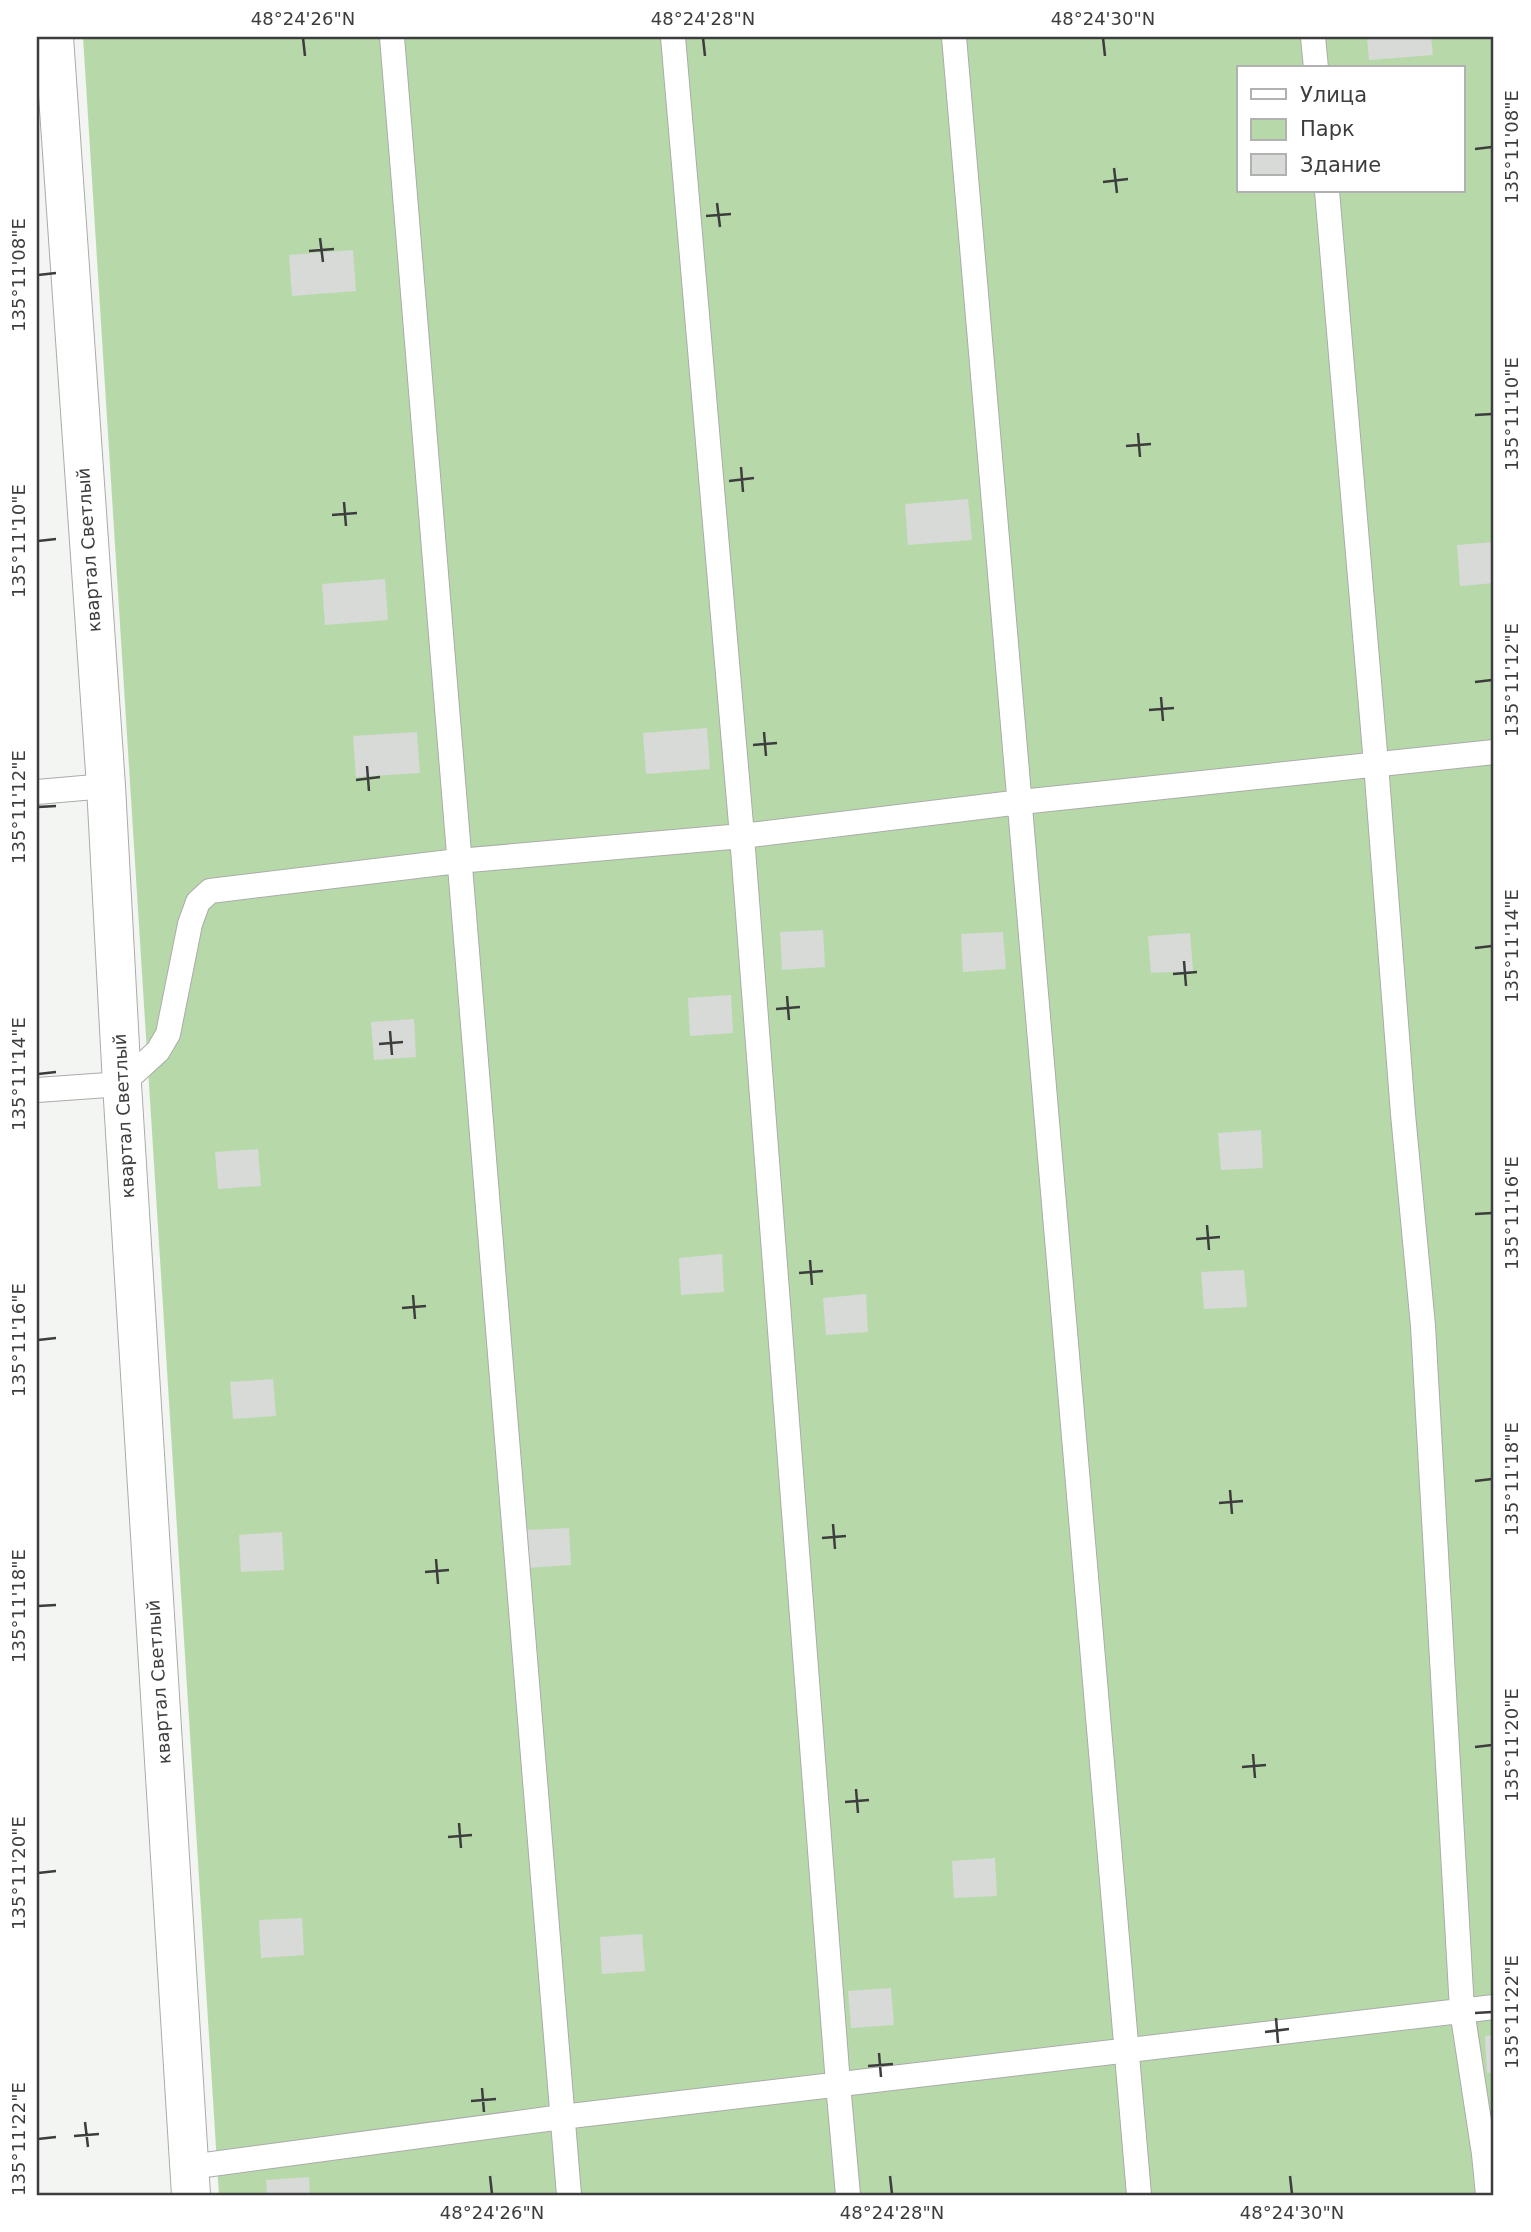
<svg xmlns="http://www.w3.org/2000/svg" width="1531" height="2232" font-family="'DejaVu Sans',sans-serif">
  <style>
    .green { fill: #b7d9aa; fill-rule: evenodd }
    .building { fill: #d7dad6 }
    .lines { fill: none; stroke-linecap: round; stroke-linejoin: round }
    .service-casing { stroke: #aaaca9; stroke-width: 26 }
    .minor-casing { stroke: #aaaca9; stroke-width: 40 }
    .service { stroke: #fff; stroke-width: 24 }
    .minor { stroke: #fff; stroke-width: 38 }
    .ticks { fill: none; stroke: #3c3d3c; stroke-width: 2.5 }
    .labels { text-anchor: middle; stroke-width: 7; stroke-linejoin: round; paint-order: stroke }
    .street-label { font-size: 18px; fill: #3c3d3c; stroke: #fff }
    .neatline { fill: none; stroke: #3c3d3c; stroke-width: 2.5 }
    .ticks-label { font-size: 18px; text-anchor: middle; fill: #3c3d3c }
  </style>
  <rect width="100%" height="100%" fill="#f2f5f1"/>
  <path class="green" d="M83 37H1494V2195H219ZM1239 68H1463V191H1239Z"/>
  <path class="building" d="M1367 37H1431L1433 55 1369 60Z
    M353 250 356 291 292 296 289 255Z
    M968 499 972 540 908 545 905 504Z
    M1494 542V583L1460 586 1457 545Z
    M385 579 388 620 325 625 322 584Z
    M707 728 710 769 646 774 643 733Z
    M417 732 420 773 356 777 353 736Z
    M823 930 825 967 782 970 780 932Z
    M1003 932 1006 969 963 972 961 934Z
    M1190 933 1193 971 1151 973 1148 936Z
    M731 995 733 1033 690 1036 688 998Z
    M414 1019 416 1057 374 1060 371 1022Z
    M1261 1130 1263 1168 1221 1170 1218 1133Z
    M258 1149 261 1186 218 1189 215 1152Z
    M722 1254 724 1292 681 1295 679 1258Z
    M1244 1270 1247 1307 1204 1309 1201 1272Z
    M866 1294 868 1332 826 1335 823 1298Z
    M273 1379 276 1416 233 1419 230 1382Z
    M569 1528 571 1565 528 1568 526 1530Z
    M282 1532 284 1570 241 1572 239 1535Z
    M995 1858 997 1896 954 1898 952 1861Z
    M302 1918 304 1955 261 1958 259 1920Z
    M642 1934 645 1971 602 1974 600 1937Z
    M891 1988 894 2025 851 2028 848 1991Z
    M1494 2035V2072L1487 2073 1485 2036Z
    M309 2177 310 2195H267L266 2180Z"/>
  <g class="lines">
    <defs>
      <path id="service" d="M392 37 569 2195
        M673 37 742 836 838 2084 848 2195
        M954 37 1139 2195
        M1313 37 1316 68
        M1327 191 1376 764 1403 1114 1423 1326 1462 2010 1484 2154 1488 2195
        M37 792 106 786
        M37 1090 122 1084 158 1051 168 1034 190 924 198 902 210 891 458 861 742 836 1021 802 1494 752
        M190 2167 562 2117 1494 2007"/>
      <path id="minor" d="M54 37 106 786 122 1084 191 2195"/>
    </defs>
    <use href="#service" class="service-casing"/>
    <use href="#minor" class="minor-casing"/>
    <use href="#service" class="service"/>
    <use href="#minor" class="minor"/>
  </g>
  <path class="ticks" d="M303 38 305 56M703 38 705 56M1103 38 1105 56M1475 149 1492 147M1114 168 1117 193M1103 182 1128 179M717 203 720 227M706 216 731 214M320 238 323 262M309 251 334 249M38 275 56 273M1475 415 1492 414M1138 433 1140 457M1126 446 1151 444M741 467 743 492M729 481 754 478M344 502 346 526M332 515 357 513M38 541 56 539M1475 682 1492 680M1161 697 1163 721M1149 710 1174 708M764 732 766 756M753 745 777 743M367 766 369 791M356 780 380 777M38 807 56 806M1475 948 1492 946M1184 961 1186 986M1173 974 1197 972M787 996 789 1020M776 1009 800 1007M390 1031 392 1055M379 1044 403 1042M38 1074 56 1072M1475 1214 1492 1213M1207 1225 1209 1250M1196 1239 1220 1237M810 1260 812 1285M799 1273 823 1271M413 1295 415 1319M402 1308 426 1306M38 1340 56 1338M1475 1481 1492 1479M1230 1490 1232 1514M1219 1503 1243 1501M833 1524 835 1549M822 1538 846 1536M436 1559 438 1584M425 1572 449 1570M38 1606 56 1605M1475 1747 1492 1745M1253 1754 1255 1778M1242 1767 1266 1765M856 1789 858 1813M845 1802 869 1800M459 1823 461 1848M448 1837 472 1835M38 1873 56 1871M1475 2013 1492 2012M1276 2018 1278 2043M1265 2032 1289 2029M879 2053 881 2077M868 2066 893 2064M482 2088 484 2112M471 2101 496 2099M85 2122 88 2147M74 2136 99 2134M38 2139 56 2137M490 2176 492 2194M890 2176 892 2194M1290 2176 1292 2194"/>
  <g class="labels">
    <g class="street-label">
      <text transform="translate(89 550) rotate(-94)" y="6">квартал Светлый</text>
      <text transform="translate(124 1116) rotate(-93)" y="6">квартал Светлый</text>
      <text transform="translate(159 1682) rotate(-94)" y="6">квартал Светлый</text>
    </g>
  </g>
  <rect width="1531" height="2232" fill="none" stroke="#ffffff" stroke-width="77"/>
  <rect x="1237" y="66" width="228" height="126" fill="#ffffff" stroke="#b1b1b1" stroke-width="2"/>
  <rect x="1251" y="89" width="35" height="10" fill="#ffffff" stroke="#b1b1b1" stroke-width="2"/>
  <text x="1300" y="102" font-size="21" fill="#3c3d3c">Улица</text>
  <rect x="1251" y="119" width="35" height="21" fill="#b7d9aa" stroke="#b1b1b1" stroke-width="2"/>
  <text x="1300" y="136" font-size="21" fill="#3c3d3c">Парк</text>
  <rect x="1251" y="154" width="35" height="21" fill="#d7dad6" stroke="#b1b1b1" stroke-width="2"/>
  <text x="1300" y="172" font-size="21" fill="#3c3d3c">Здание</text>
  <rect x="38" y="38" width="1454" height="2156" class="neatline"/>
  <g class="ticks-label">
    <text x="303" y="25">48°24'26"N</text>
    <text x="703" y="25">48°24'28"N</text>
    <text x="1103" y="25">48°24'30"N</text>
    <text transform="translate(1512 147) rotate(-90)" y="6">135°11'08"E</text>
    <text transform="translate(19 275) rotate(-90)" y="6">135°11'08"E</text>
    <text transform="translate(1512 414) rotate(-90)" y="6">135°11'10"E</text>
    <text transform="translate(19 541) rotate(-90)" y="6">135°11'10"E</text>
    <text transform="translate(1512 680) rotate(-90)" y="6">135°11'12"E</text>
    <text transform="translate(19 807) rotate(-90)" y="6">135°11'12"E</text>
    <text transform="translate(1512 946) rotate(-90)" y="6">135°11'14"E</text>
    <text transform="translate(19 1074) rotate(-90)" y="6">135°11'14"E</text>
    <text transform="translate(1512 1213) rotate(-90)" y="6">135°11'16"E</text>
    <text transform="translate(19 1340) rotate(-90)" y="6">135°11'16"E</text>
    <text transform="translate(1512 1479) rotate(-90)" y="6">135°11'18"E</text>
    <text transform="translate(19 1606) rotate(-90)" y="6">135°11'18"E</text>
    <text transform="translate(1512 1745) rotate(-90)" y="6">135°11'20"E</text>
    <text transform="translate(19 1873) rotate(-90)" y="6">135°11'20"E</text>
    <text transform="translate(1512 2012) rotate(-90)" y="6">135°11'22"E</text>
    <text transform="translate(19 2139) rotate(-90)" y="6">135°11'22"E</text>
    <text x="492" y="2219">48°24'26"N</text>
    <text x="892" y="2219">48°24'28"N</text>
    <text x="1292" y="2219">48°24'30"N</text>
  </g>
</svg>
